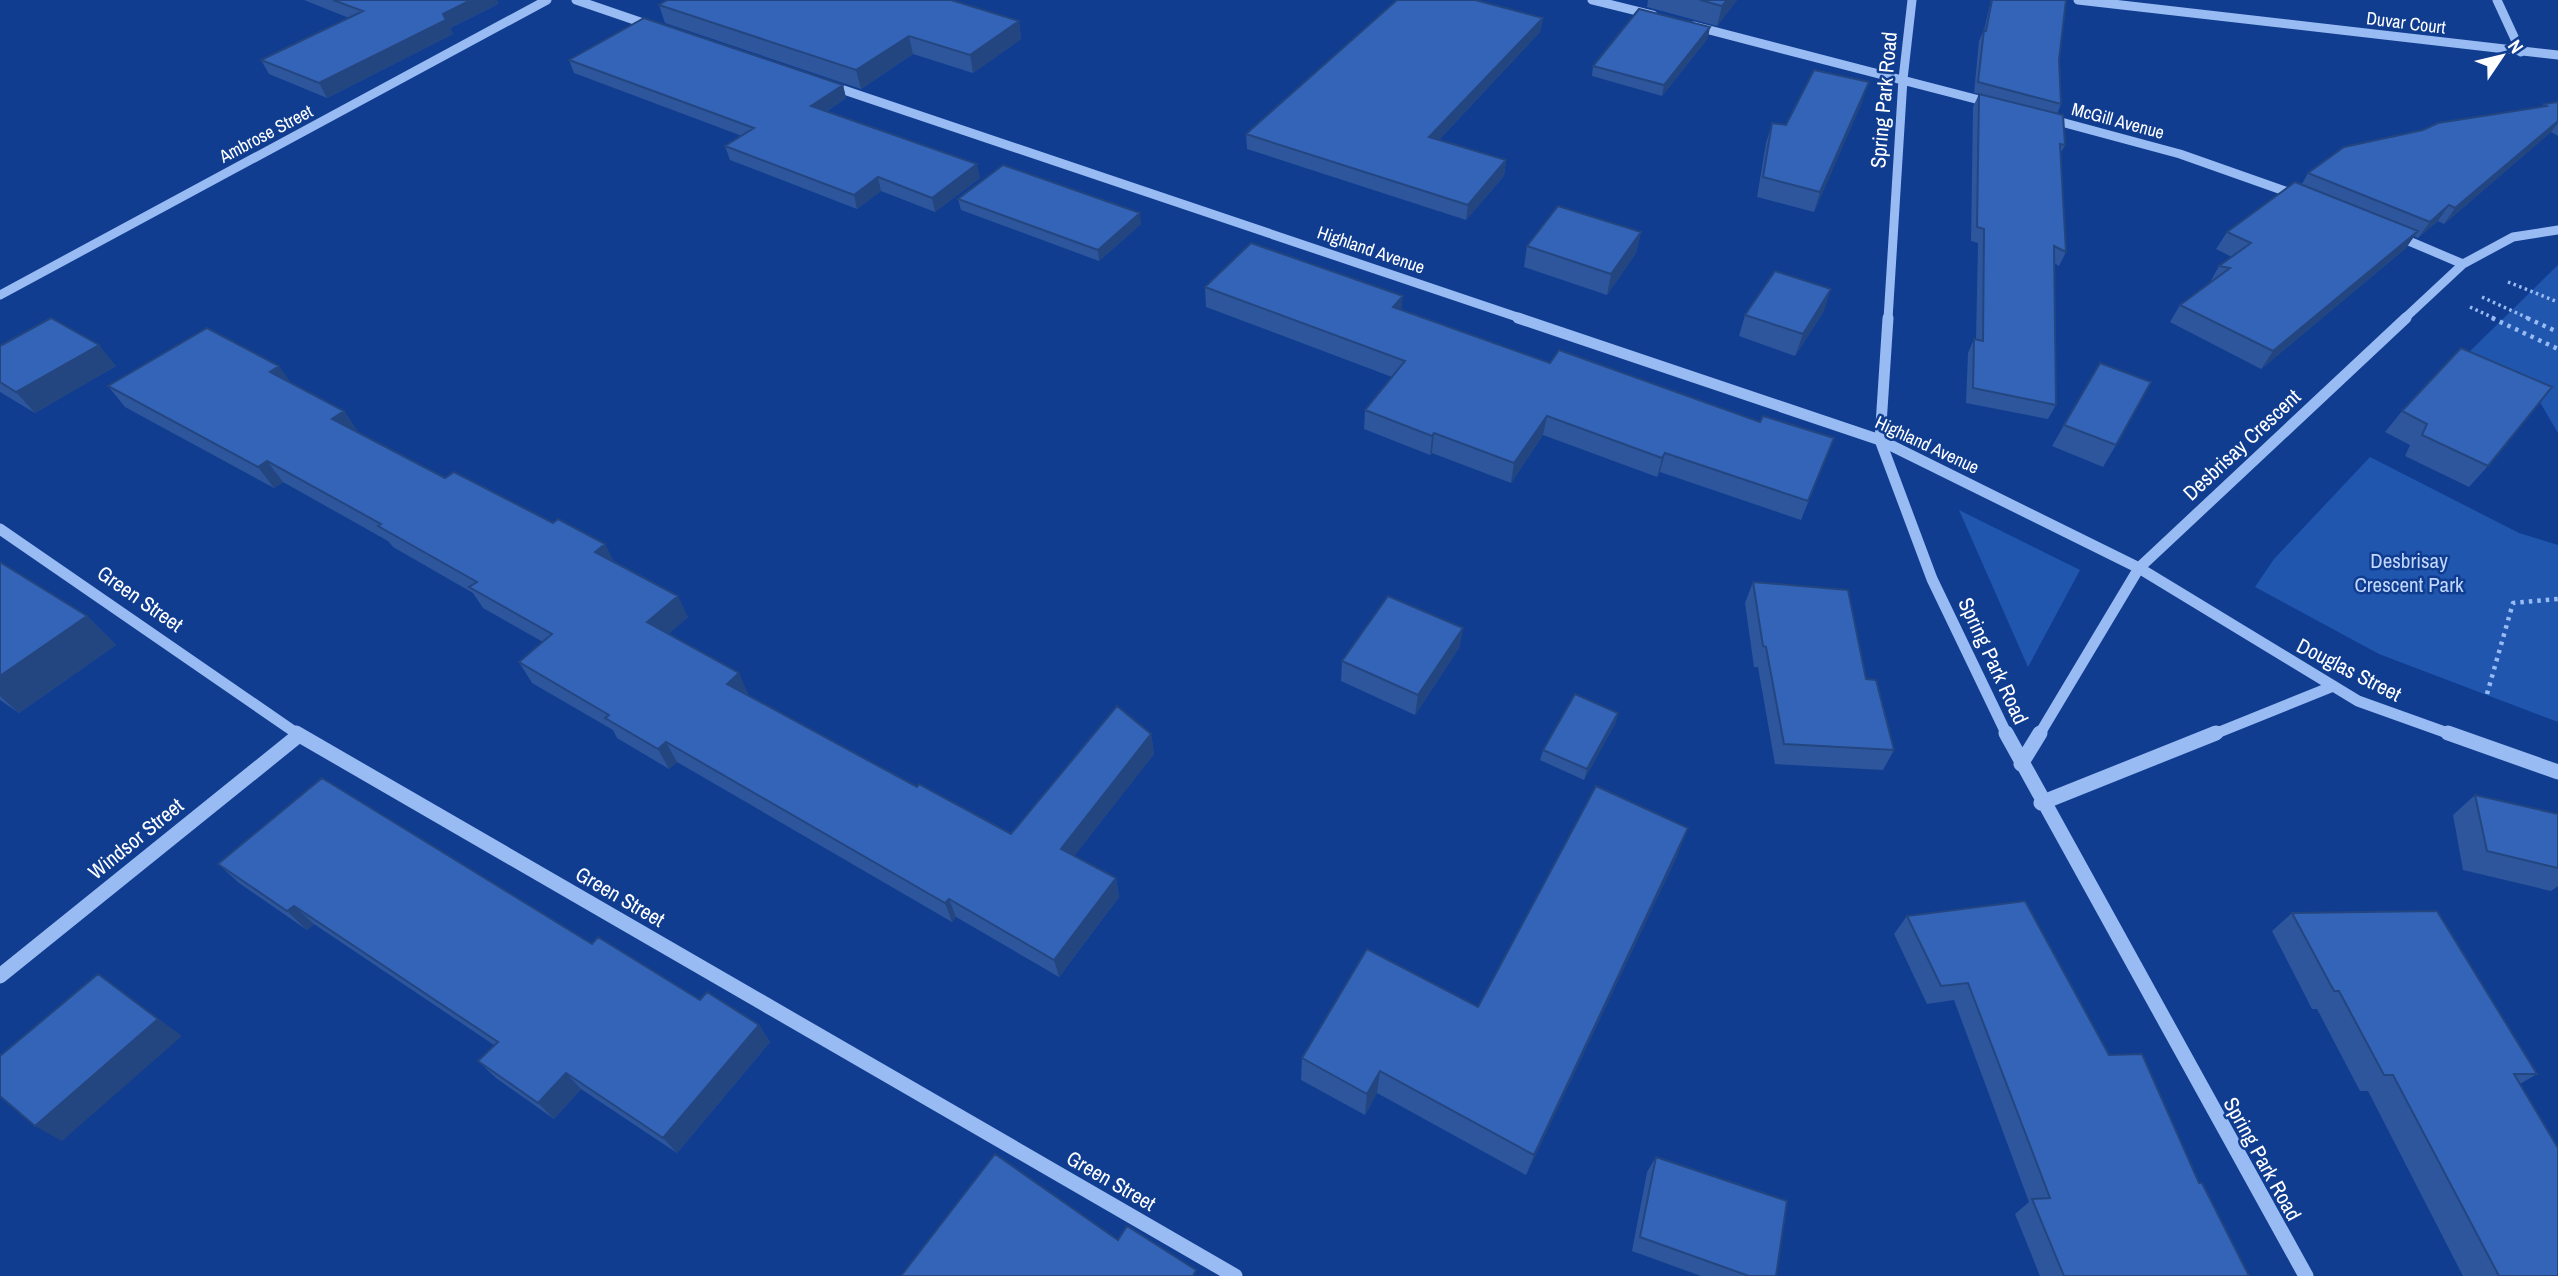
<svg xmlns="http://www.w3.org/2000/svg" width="2558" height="1276" font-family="'Archivo Narrow',sans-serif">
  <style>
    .green { fill: #2156af }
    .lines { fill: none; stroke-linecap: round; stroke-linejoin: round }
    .path-far1 { stroke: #99bbf3; stroke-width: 3.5; stroke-dasharray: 2.5 3.5; stroke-linecap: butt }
    .path { stroke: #99bbf3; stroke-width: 4.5; stroke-dasharray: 3.5 5; stroke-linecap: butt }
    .minor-far2 { stroke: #99bbf3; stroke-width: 9 }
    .minor-far1 { stroke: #99bbf3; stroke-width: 11 }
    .minor { stroke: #99bbf3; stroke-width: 15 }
    .wall { fill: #2d569d }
    .shaded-wall { fill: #244680 }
    .building { fill: #3464b7; stroke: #244680; stroke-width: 2 }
    .labels { text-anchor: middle; stroke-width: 5; stroke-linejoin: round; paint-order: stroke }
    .far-street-label { font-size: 18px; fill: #fff; stroke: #103d8f }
    .street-label { font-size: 21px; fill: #fff; stroke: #103d8f }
    .park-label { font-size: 21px; fill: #c0d7fe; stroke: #103d8f }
  </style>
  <rect width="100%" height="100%" fill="#103d8f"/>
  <path class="green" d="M2558 265V433L2537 397 2467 354Z
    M2370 457 2519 533 2558 545V722L2379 654 2255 587 2274 559Z
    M1959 510 2080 570 2028 667Z"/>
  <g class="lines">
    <path class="path-far1" d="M2508 282 2558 302
      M2482 297 2530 319
      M2470 307 2496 319"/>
    <path class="path" d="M2492 318 2558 349
      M2527 318 2558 332
      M2487 694 2513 603 2558 599"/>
    <path class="minor-far2" d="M576 0 652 26
      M1592 0 1653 15
      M2078 0 2558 55
      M2497 0 2521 52
      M1694 26 1991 103
      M829 85 1523 319
      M2050 119 2180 154 2299 196
      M2397 236 2463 264
      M0 295 547 0
      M1888 319 1903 79 1912 0
      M2404 319 2463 264 2513 237 2558 230"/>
    <path class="minor-far1" d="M1518 318 1880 440 2139 568 2358 701 2453 735
      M1888 318 1880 440 1932 579 2007 735
      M0 529 299 735
      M2039 735 2139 568 2406 318
      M2212 735 2331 687"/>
    <path class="minor" d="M296 733 1235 1276
      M2006 733 2306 1276
      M2448 733 2558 772
      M2021 764 2040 733
      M2041 803 2216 733
      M0 976 299 735"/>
  </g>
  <path class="wall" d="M304 0H497L498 4 450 28 453 34 327 98 269 74 261 60 349 18Z
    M1648 0H1737L1717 26 1647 7Z
    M1991 0H2066L2059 60 2061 104 2057 114 2065 145 2060 154 2066 252 2059 266 2054 263 2056 405 2048 419 1966 403 1968 353 1974 339 1976 340 1978 243 1971 241 1973 107 1979 94 1974 93 1979 41 1984 30Z
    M659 5 1019 21 1021 39 973 73 913 54 861 89 665 23Z
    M1543 18 1540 32 1439 140 1506 160 1504 176 1466 220 1247 149 1246 134Z
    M1708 38 1662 96 1592 76 1593 66Z
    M569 60 843 85 846 98 827 111 980 178 935 212 881 191 857 209 730 160 725 146 742 136 574 73Z
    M1862 102 1814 212 1757 197 1766 143 1772 123 1786 125Z
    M2558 102V136L2551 132 2444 224 2438 221 2418 238 2414 236 2406 248 2261 369 2170 322 2180 305 2209 284 2219 266 2232 257 2216 249 2227 232 2302 184 2308 173 2542 107 2544 104Z
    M958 199 1141 224 1099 261 961 210Z
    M1641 232 1636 253 1607 295 1524 267 1527 246Z
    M1205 287 1401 311 1550 363 1760 422 1834 438 1801 520 1660 472 1657 477 1543 435 1511 483 1432 453 1430 455 1364 429 1365 410 1392 377 1206 307Z
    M1824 311 1795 356 1739 336 1745 315Z
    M0 346 116 366 35 413 0 392Z
    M2461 348 2488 466 2469 487 2405 456 2410 445 2385 432 2402 411Z
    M291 383 344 411 358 432 445 478 615 562 688 617 668 634 748 693 747 695 917 787 1011 834 1151 734 1154 754 1074 856 1116 878 1119 897 1059 977 956 917 952 922 677 762 669 769 617 738 613 730 532 683 519 662 543 642 483 608 473 593 393 547 388 541 283 482 274 488 125 407 108 386Z
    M2064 425 2116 445 2103 467 2052 446Z
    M0 562 87 616 116 645 19 713 0 700Z
    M1753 582 1866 679 1894 750 1883 770 1775 764 1758 667H1754L1745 603Z
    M1463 628 1459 648 1415 715 1341 681 1342 661Z
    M1618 713 1615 724 1584 780 1540 760 1543 750Z
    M2475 795 2558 814V886L2551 891 2463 870 2453 815Z
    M1678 854 1526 1175 1377 1093 1365 1115 1301 1080 1302 1058 1478 1007Z
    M218 864 592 944 700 1000 759 1025 770 1042 677 1153 581 1089 554 1119 496 1078 478 1061 494 1045 314 924 307 930 239 883Z
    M2292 913 2537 1074 2520 1084 2558 1276H2463L2368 1091H2360L2317 1009H2312L2272 931Z
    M1907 916 2109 1055 2199 1183 2249 1276H2040L2015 1214 2029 1202 1954 1000 1927 1004 1894 934Z
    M1656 1157 1776 1276H1701L1632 1251 1647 1172Z"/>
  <path class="shaded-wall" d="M471 0H497L498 4 450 28 453 34 327 98 319 83 443 14Z
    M1727 0H1737L1717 26 1722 6Z
    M1543 18 1540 32 1428 152 1429 137Z
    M1019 21 1021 39 973 73 970 55Z
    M1710 27 1708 38 1662 96 1664 85Z
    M909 36 913 54 861 89 856 70Z
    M1869 82 1862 102 1814 212 1820 192Z
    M843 85 846 98 814 119 811 106Z
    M2558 121V123L2551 132 2444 224 2455 208Z
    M1506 160 1504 176 1466 220 1468 205Z
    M977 164 980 178 935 212 932 198Z
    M878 177 881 191 857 209 854 195Z
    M2449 205 2438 221 2418 238 2430 222Z
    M1140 213 1141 224 1099 261 1098 250Z
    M2418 231 2406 248 2261 369 2273 351Z
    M1641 232 1636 253 1607 295 1611 274Z
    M1831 289 1824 311 1795 356 1803 334Z
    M1403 296 1401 315 1393 307Z
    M99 345 116 366 35 413 16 392Z
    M279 366 294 387 270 372Z
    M344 411 358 432 332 419Z
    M1547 416 1543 435 1511 483 1514 463Z
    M1434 433 1432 453 1430 455 1432 436Z
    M1665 453 1660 472 1657 477 1662 458Z
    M267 461 283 482 274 488 258 467Z
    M605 544 616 565 595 552Z
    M678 596 688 617 658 643 647 622Z
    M87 616 116 645 19 713 0 696V676Z
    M1463 628 1459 648 1415 715 1418 695Z
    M739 673 748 693 737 704 727 684Z
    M1618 713 1615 724 1584 780 1587 769Z
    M1151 734 1154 754 1065 868 1061 849Z
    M666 742 677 762 669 769 658 749Z
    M1688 828 1678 854 1526 1175 1534 1155Z
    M1116 878 1119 897 1059 977 1054 960Z
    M949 899 956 917 952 922 945 903Z
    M294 906 314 924 307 930 287 911Z
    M98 974 182 1036 62 1141 35 1126Z
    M759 1025 770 1042 677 1153 663 1138Z
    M1380 1071 1377 1093 1365 1115 1367 1094Z
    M566 1073 581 1089 554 1119 538 1103Z"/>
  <path class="building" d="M333 0H471L443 14 446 20 319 83 261 60 363 11Z
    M667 0H951L1019 21 970 55 909 36 856 70 659 5Z
    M1397 0H1475L1543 18 1429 137 1506 160 1468 205 1246 134Z
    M1700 0H1727L1722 6Z
    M1992 0H2066L2059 60 2061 104 1978 82 1984 30 1986 31Z
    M1639 9 1710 27 1664 85 1593 66Z
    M644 18 843 85 811 106 977 164 932 198 878 177 854 195 725 146 754 128 569 60Z
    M1814 70 1869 82 1820 192 1763 177 1772 123 1786 125Z
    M1979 94 2063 115 2065 145 2060 144 2066 252 2054 246 2056 405 1973 388 1974 339 1983 341 1984 229 1977 227Z
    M2558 102V121L2455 208 2449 205 2430 222 2308 173 2344 147 2423 130 2438 123 2547 106 2544 104Z
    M1003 165 1140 213 1098 250 958 199Z
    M2295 182 2418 231 2273 351 2180 305 2230 268 2219 266 2251 243 2227 232Z
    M1558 206 1641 232 1611 274 1527 246Z
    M1251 243 1403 296 1393 307 1550 363 1559 350 1760 422 1763 416 1834 438 1808 501 1665 453 1662 458 1547 416 1514 463 1434 433 1432 436 1365 410 1405 361 1205 287Z
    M1775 271 1831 289 1803 334 1745 315Z
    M51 318 99 345 16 392 0 382V346Z
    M207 328 279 366 270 372 344 411 332 419 445 478 454 472 553 523 558 519 605 544 595 552 678 596 647 622 739 673 727 684 917 787 919 784 1011 834 1117 706 1151 734 1061 849 1116 878 1054 960 949 899 945 903 666 742 658 749 605 718 609 715 519 662 552 634 469 587 477 582 378 526 381 524 267 461 258 467 108 386Z
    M2461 348 2552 387 2488 466 2422 435 2427 424 2402 411Z
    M2100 363 2151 382 2116 445 2064 425Z
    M0 562 87 616 0 676Z
    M1753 582 1848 590 1866 679 1876 680 1894 750 1784 744 1766 647 1763 646Z
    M1388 596 1463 628 1418 695 1342 661Z
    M1575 694 1618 713 1587 769 1543 750Z
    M322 778 592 944 598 937 700 1000 707 992 759 1025 663 1138 566 1073 538 1103 478 1061 498 1042 294 906 287 911 218 864Z
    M1596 786 1688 828 1534 1155 1380 1071 1367 1094 1302 1058 1367 949 1478 1007Z
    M2475 795 2558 814V868L2487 851Z
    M2025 901 2109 1055 2142 1054 2199 1183H2202L2249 1276H2064L2032 1199 2050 1198 1968 983 1941 986 1907 916Z
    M2437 911 2537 1074H2514L2558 1148V1276H2499L2393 1075H2384L2339 991H2334L2292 913Z
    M98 974 158 1019 35 1126 0 1096V1056Z
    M995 1154 1118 1240 1127 1226 1196 1270 1193 1276H901Z
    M1656 1157 1787 1201 1776 1276H1749L1640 1237Z"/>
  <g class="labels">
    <g class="far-street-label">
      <text transform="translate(2406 23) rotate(7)" y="6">Duvar Court</text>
      <text transform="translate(2118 121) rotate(15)" y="6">McGill Avenue</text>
      <text transform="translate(266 134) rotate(-28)" y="6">Ambrose Street</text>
      <text transform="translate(1371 250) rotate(19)" y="6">Highland Avenue</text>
      <text transform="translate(1927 445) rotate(25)" y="6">Highland Avenue</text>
    </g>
    <g class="street-label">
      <text transform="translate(1884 100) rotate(-85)" y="7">Spring Park Road</text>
      <text transform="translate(2242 445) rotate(-43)" y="7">Desbrisay Crescent</text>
      <text transform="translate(140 599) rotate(35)" y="7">Green Street</text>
      <text transform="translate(1993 661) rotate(65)" y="7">Spring Park Road</text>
      <text transform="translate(2349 670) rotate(27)" y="7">Douglas Street</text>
      <text transform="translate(136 839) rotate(-39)" y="7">Windsor Street</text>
      <text transform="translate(620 897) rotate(30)" y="7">Green Street</text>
      <text transform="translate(2262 1159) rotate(61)" y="7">Spring Park Road</text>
      <text transform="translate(1111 1181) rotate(30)" y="7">Green Street</text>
    </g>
    <g class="park-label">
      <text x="2409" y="568">Desbrisay<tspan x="2409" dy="24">Crescent Park</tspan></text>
    </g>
  </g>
  <g transform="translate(2502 56) rotate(55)" stroke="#103d8f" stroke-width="5" paint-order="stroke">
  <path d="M0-5L12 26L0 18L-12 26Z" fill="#ffffff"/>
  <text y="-10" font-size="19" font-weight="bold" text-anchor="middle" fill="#ffffff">N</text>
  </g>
</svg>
